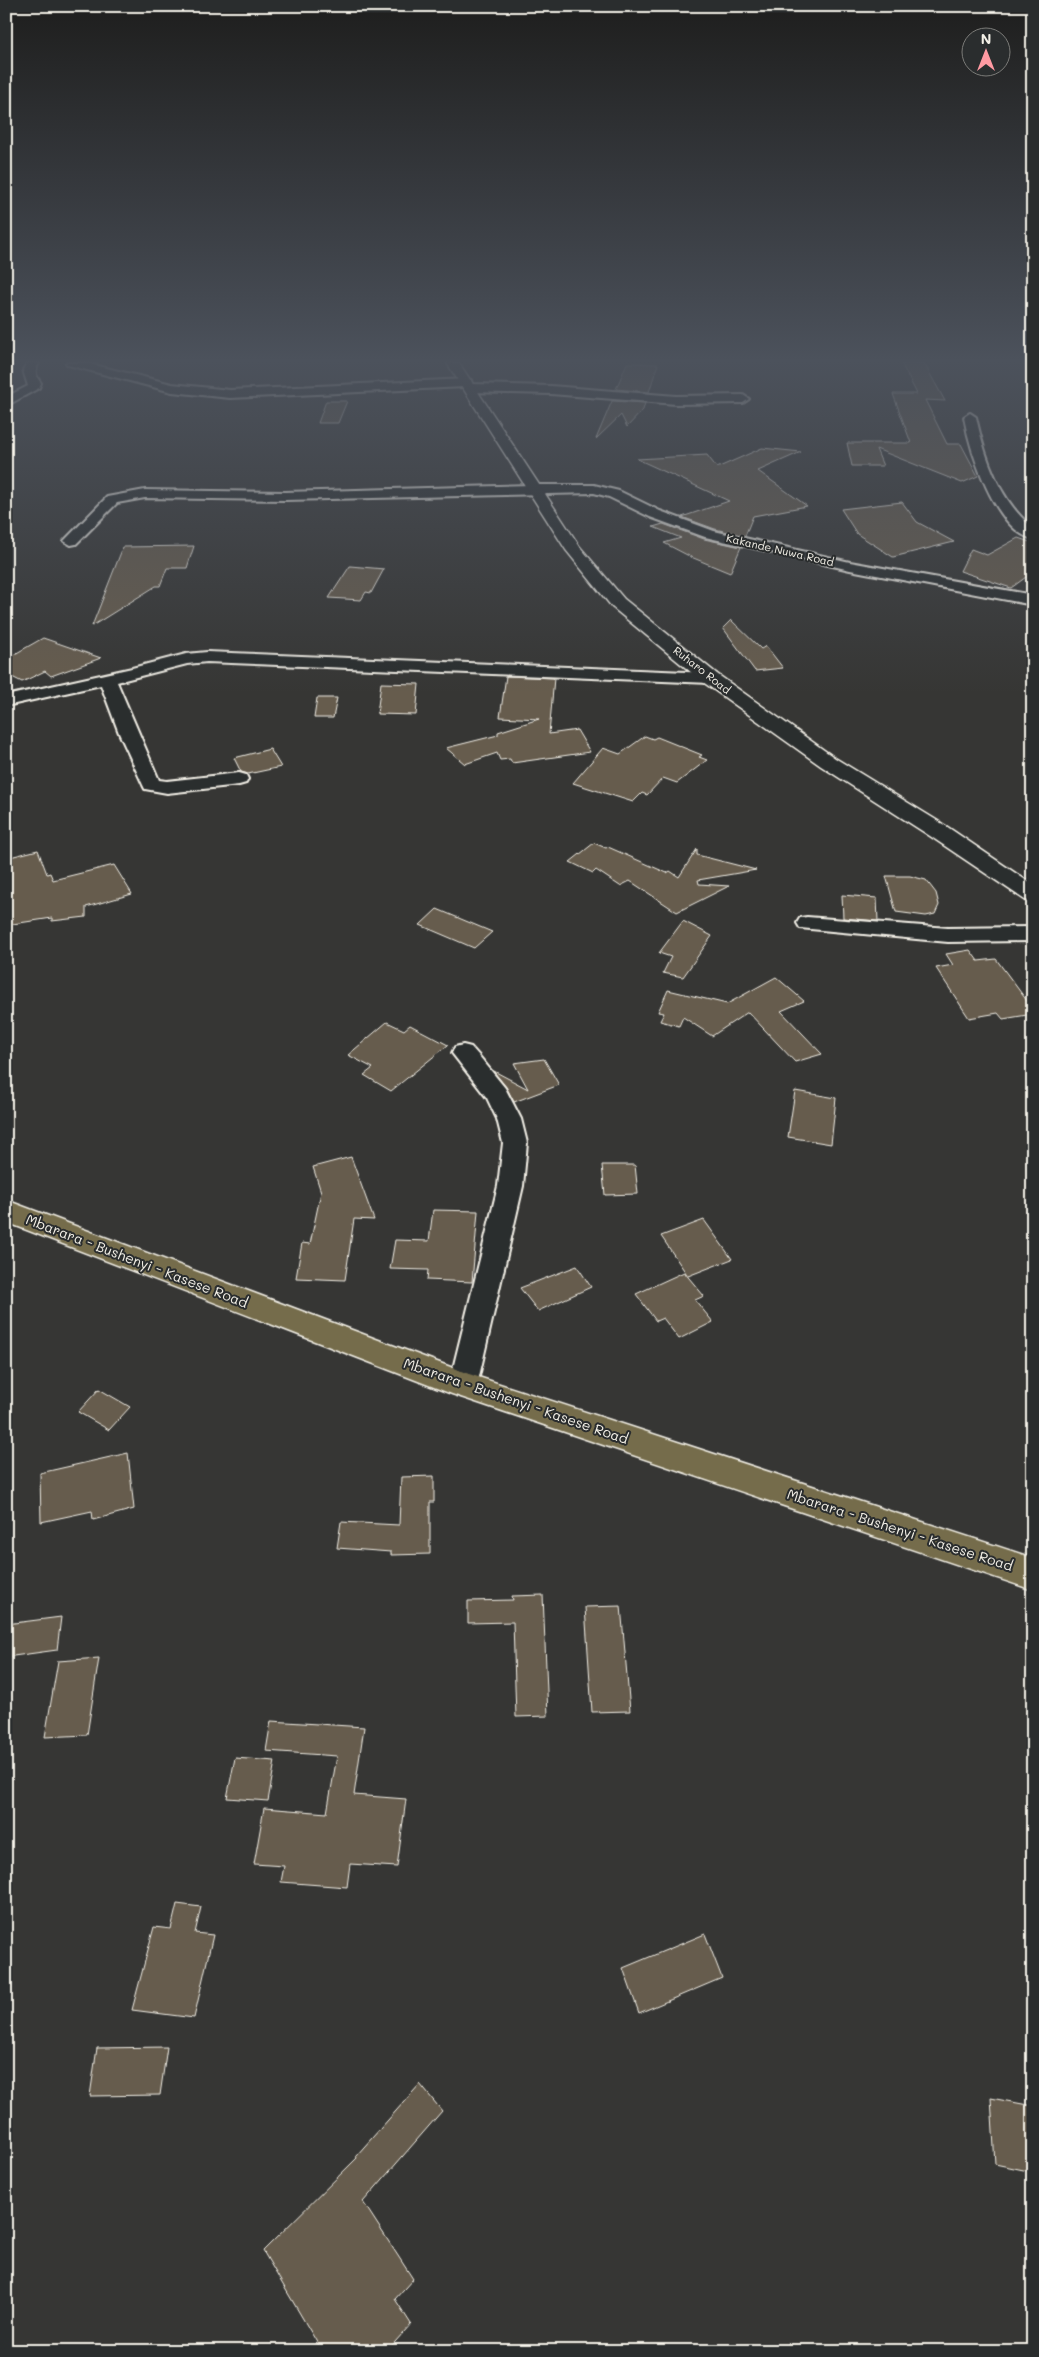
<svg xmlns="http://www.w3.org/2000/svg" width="1039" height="2357" font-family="Mali,sans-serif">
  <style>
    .building { fill: #665c4e; stroke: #f4f1e8 }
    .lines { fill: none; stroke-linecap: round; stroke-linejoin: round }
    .street-casing { stroke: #f4f1e8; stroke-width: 4 }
    .secondary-casing { stroke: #f4f1e8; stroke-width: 3 }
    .primary-casing { stroke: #f4f1e8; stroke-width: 3 }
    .street { fill: #2a2d2e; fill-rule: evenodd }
    .secondary { fill: #2a2d2e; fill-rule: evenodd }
    .primary { fill: #746c4b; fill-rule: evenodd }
    .labels { text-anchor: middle; stroke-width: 4; stroke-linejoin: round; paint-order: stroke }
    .far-street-label { font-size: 11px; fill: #f4f1e8; stroke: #2a2d2e }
    .street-label { font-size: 14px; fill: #f4f1e8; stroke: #2a2d2e }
  </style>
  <rect width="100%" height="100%" fill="#363634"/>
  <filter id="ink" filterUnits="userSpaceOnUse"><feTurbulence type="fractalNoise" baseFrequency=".02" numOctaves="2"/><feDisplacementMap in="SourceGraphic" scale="10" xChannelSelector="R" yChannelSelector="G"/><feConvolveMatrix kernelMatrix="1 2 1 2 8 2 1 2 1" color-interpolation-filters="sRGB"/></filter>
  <g filter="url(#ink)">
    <path class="building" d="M627 363 658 364 649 392 616 389Z
      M901 363H924L945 401 925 400 947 444H961L978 476 962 483 876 449 883 466H852L847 443H911L893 394H917Z
      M326 401H347L338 423H318Z
      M612 401 645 403 643 410 627 427 621 415 596 439Z
      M762 448 801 452 758 471 807 506 753 516 745 536 715 529 682 517 729 501 637 459 707 455 717 468Z
      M902 502 917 522 954 542 893 557 857 534 841 509Z
      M663 524 704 539 741 547 730 573 691 557 664 543 681 538 653 527Z
      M1018 538 1033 543V572L1011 588 960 571 971 549 987 555Z
      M194 546 187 568H167L160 586H156L92 626 123 547Z
      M350 566 384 569 371 593 366 592 361 600 329 598Z
      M731 620 761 649 766 646 783 668 755 671 723 628Z
      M43 638 101 658 51 676 45 671 22 682 6 674V659Z
      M506 676 554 678 549 734 577 730 590 752 512 763 510 759 500 760 497 753 465 764 446 748 498 735V732L539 719 500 717Z
      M381 683 419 684 416 715 377 714Z
      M317 698H337L333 718H314Z
      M645 736 653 739 657 737 702 755 699 757 707 760 677 783 663 778 647 795 642 793 633 802 573 783 603 748 620 754Z
      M270 749 281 767 248 774 241 772 234 758Z
      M594 843 606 848 608 847 667 873 670 871 679 877 697 849V855L756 870 698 880 699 884 729 886 677 912 630 881 620 886 596 870 593 873 570 862Z
      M38 850 47 874 50 873 53 880 114 865 132 894 86 907V917L52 921V918L6 925V858Z
      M886 876H910L926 880 936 893 939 905 935 914 926 916 896 912Z
      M842 895 877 898 878 921 843 918Z
      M437 909 492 932 474 948 420 925Z
      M683 921 712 936 683 977 663 973 671 957 659 953Z
      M970 950 978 961 996 959 1033 1009V1014L1003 1019 998 1013 969 1018 936 968 953 965 946 954Z
      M776 977 804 1001 781 1011 822 1054 795 1062 748 1012 712 1036 683 1017 679 1026 660 1021 664 1013 658 1012 668 990 727 1004Z
      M387 1022 404 1030 410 1025 448 1045 391 1091 364 1075 373 1068 348 1055Z
      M544 1059 559 1085 514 1102 506 1087 492 1070 528 1089 514 1063Z
      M795 1091 836 1098 831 1144 788 1137Z
      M351 1157 374 1220 354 1219 345 1280 296 1278 302 1243 310 1244 321 1192 313 1167Z
      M602 1165H635L638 1194 605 1195Z
      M433 1210 478 1211 472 1282 427 1280 428 1270 390 1269 395 1240 429 1241Z
      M704 1220 732 1259 688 1276 661 1236Z
      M577 1266 591 1287 538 1311 520 1288Z
      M684 1272 704 1296 695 1300 713 1322 679 1339 663 1318 656 1321 636 1294Z
      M99 1389 130 1407 109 1430 78 1412Z
      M128 1453 134 1509 93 1520 92 1511 41 1522 40 1473Z
      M434 1476V1502H430V1554L391 1555V1552L337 1548 341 1522 399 1525 401 1477Z
      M543 1595 548 1716 516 1717 513 1622 468 1623V1601L513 1600 512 1596Z
      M621 1606 630 1711 592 1712 585 1607Z
      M61 1617 57 1650 6 1657V1624Z
      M99 1658 87 1735 45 1737 58 1661Z
      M271 1721 364 1727 354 1795 406 1799 397 1867 350 1864 347 1887 281 1882 284 1866 254 1864 264 1808 327 1813 337 1756 266 1751Z
      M235 1758 275 1761 268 1801 227 1798Z
      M177 1904 201 1907 195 1933 213 1935 194 2018 132 2010 154 1927 171 1929Z
      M705 1934 722 1978 639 2013 623 1968Z
      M167 2047 160 2095 90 2096 97 2048Z
      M420 2084 442 2111 363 2202 413 2279 395 2299 411 2324 387 2351H322L263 2251 357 2158 356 2156Z
      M991 2098 1033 2106V2172L995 2164Z"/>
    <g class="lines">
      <defs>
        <path id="street" d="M27 363H39C34 372 35 375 41 383L39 388 6 406V397L28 386 23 370Z
          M66 363H86L172 384 230 390 467 379 471 380 472 384 551 386 676 396 743 395 749 399 743 403 676 404 551 394 470 392 466 391 465 387 230 398 172 392 68 365Z
          M970 413 976 417C985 458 999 500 1033 528V539C995 530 970 451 964 417Z
          M532 485H594L619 491 660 511 714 531 850 562 1033 595V605L850 570 705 537 650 517 609 497 594 493 285 500 145 498 117 503 76 544 71 545 64 541 107 497 145 490 285 492Z
          M207 652 710 673 716 674 718 678 716 682 710 683 207 662 187 664 117 682 159 780 167 781 239 773 246 775 248 779 246 783 239 785 167 793 145 789 143 785 119 733 101 685 6 706V696L132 668 186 654Z
          M807 917 948 928 1033 927V941L948 942 800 928 797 923 800 918Z
          M463 1045 471 1047 479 1056 505 1088 521 1119 527 1143 523 1186 477 1385 473 1393 463 1397 453 1393 449 1385 498 1186 503 1143 497 1119 487 1098 452 1053 455 1047Z"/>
        <path id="secondary" d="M447 363H459L580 547 624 599 717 674 835 758 946 826 1033 885V902L1025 900 930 836 821 766 703 682 612 607 566 550Z"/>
        <path id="primary" d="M6 1200 469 1374 1033 1558V1590L452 1394 6 1222Z"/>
      </defs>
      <use href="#street" class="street-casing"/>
      <use href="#secondary" class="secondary-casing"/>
      <use href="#primary" class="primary-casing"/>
      <use href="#street" class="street"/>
      <use href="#secondary" class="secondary"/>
      <use href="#primary" class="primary"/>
    </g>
  </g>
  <linearGradient id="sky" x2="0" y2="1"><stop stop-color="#1e1e1d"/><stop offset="0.52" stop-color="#4c525c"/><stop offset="1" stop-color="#4c525c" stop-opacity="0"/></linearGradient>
  <rect width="1039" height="693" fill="url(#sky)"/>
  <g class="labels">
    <g class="far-street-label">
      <text transform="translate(780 550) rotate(13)" y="4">Kakande Nuwa Road</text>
      <text transform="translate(702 670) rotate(38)" y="4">Ruharo Road</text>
    </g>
    <g class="street-label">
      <text transform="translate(137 1261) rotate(21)" y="5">Mbarara - Bushenyi - Kasese Road</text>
      <text transform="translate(516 1401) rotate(19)" y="5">Mbarara - Bushenyi - Kasese Road</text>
      <text transform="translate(900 1530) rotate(18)" y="5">Mbarara - Bushenyi - Kasese Road</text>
    </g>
  </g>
  <rect width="1039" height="2357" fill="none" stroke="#2a2d2e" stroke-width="25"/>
  <rect x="12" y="12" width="1014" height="2332" fill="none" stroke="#f4f1e8" stroke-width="2" filter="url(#ink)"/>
  <g transform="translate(986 52)"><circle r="24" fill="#2a2d2e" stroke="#7b7b78"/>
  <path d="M0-4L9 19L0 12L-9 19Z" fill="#ff9aa2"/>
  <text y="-8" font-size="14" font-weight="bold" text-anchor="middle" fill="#f4f1e8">N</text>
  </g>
</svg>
